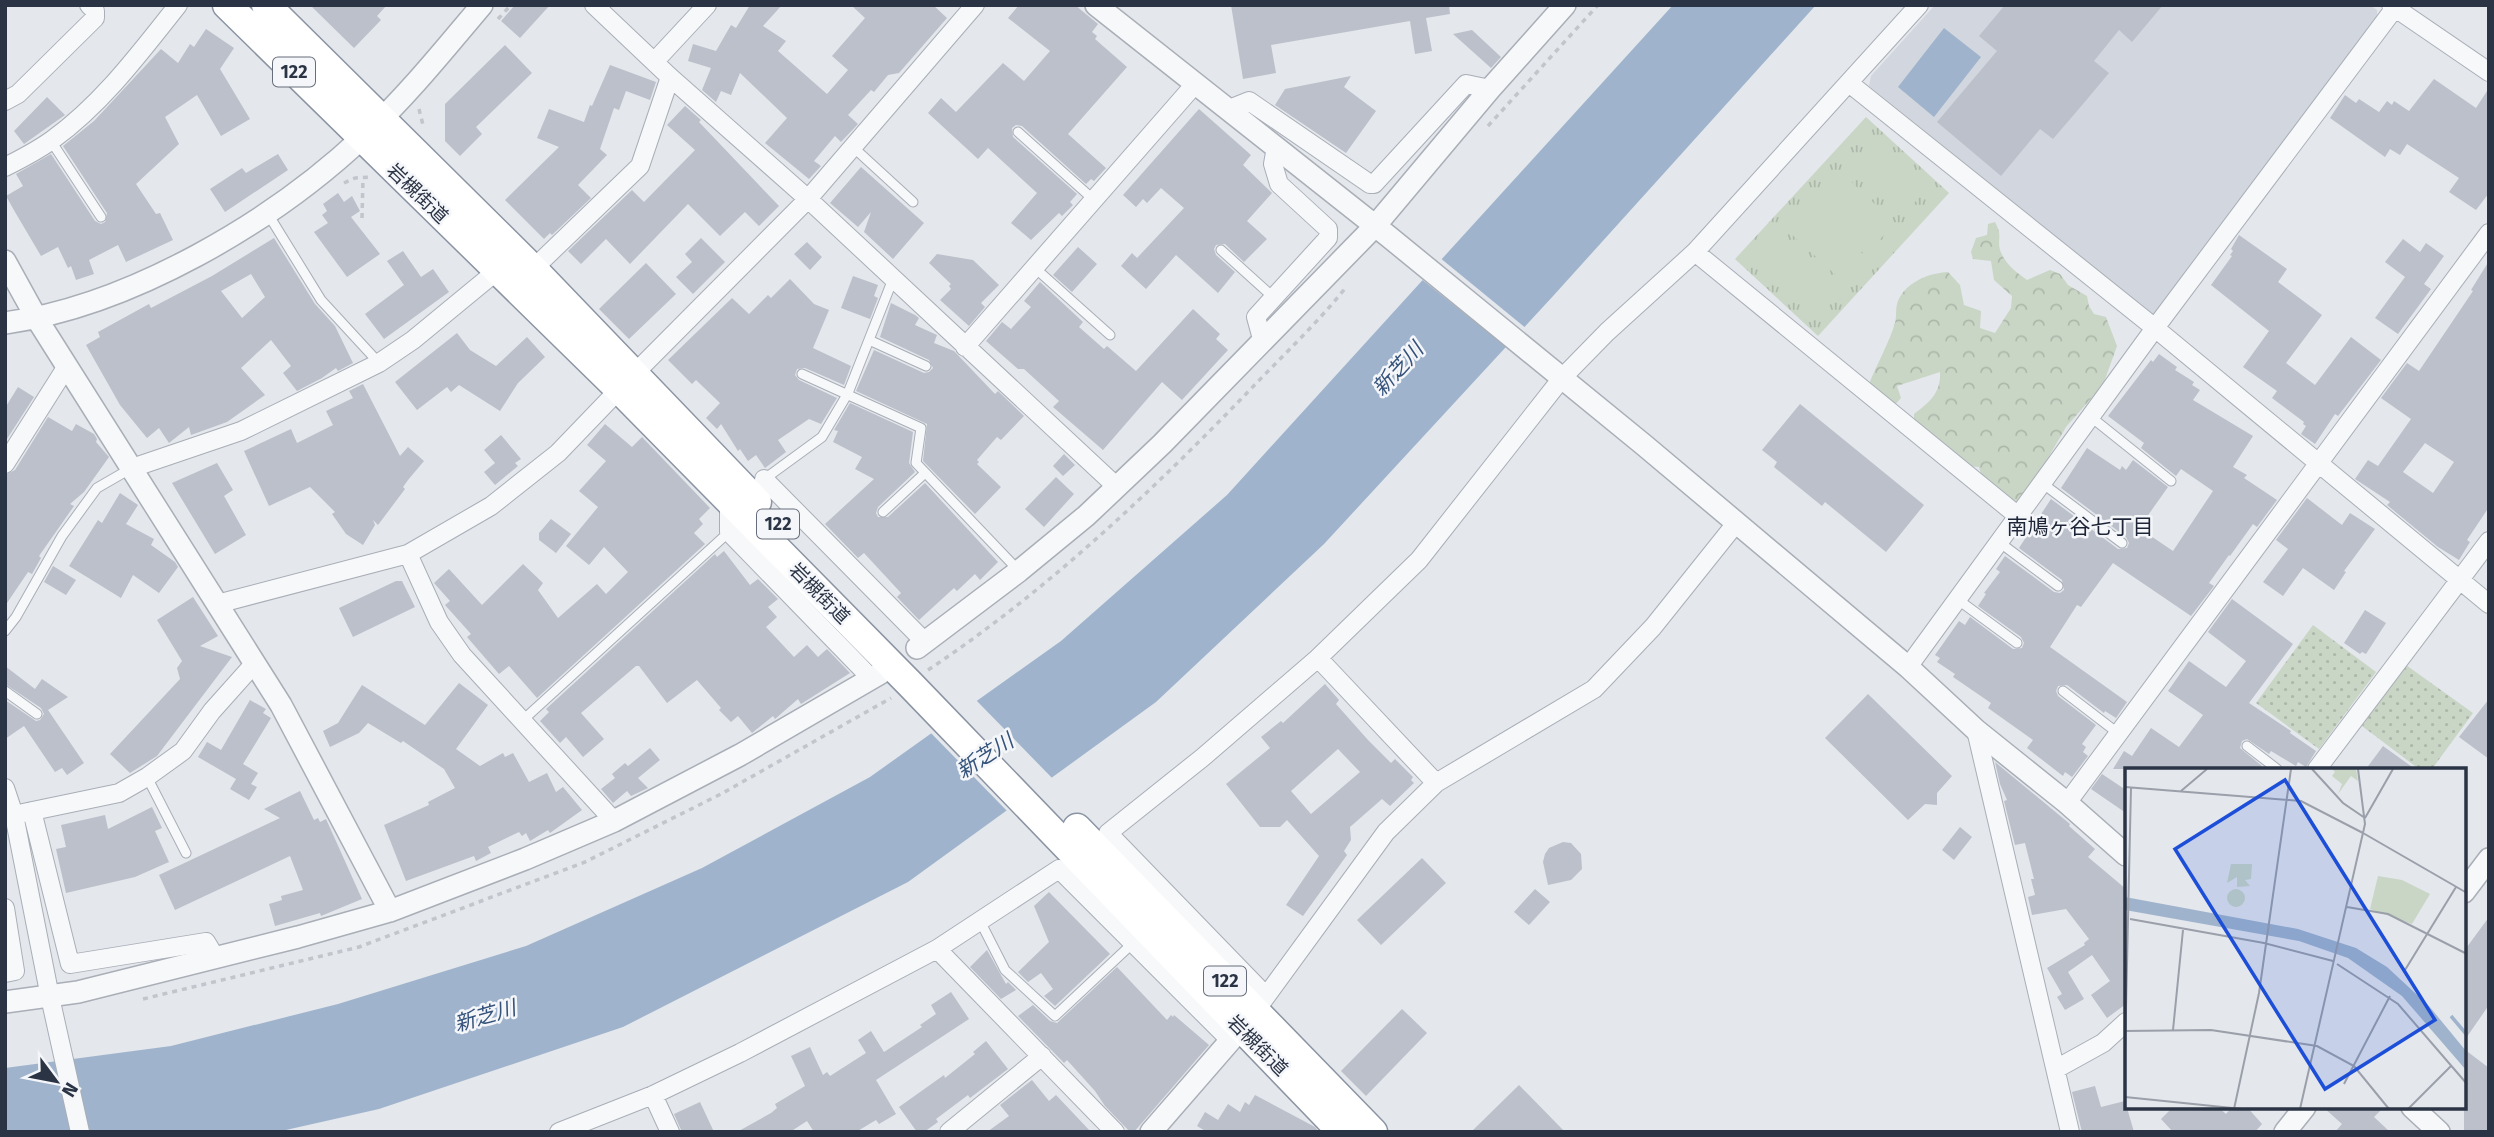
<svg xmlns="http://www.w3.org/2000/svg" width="2494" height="1137" font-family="'Fira Sans','Noto Sans JP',sans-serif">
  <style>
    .built { fill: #d2d6de }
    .grass { fill: url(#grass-dots) }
    .forest { fill: url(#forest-crowns) }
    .park { fill: url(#park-tufts) }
    .pitch { fill: #c9d6c5 }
    .water { fill: #9fb4cc }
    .pier { fill: #e4e7ec }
    .building { fill: #bbc0ca; fill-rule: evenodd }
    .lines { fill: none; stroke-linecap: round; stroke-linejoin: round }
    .service-casing { stroke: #a9aeb7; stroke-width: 11 }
    .minor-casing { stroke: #a9aeb7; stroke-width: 20 }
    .tertiary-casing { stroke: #a9aeb7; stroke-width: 24 }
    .trunk-casing { stroke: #8b94a3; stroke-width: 31 }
    .path { stroke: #c2c5cb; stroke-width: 3.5; stroke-dasharray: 5 5; stroke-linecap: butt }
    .service { stroke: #f7f8fa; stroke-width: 9 }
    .minor { stroke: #f7f8fa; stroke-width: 18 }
    .tertiary { stroke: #f7f8fa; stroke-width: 21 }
    .trunk { stroke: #fff; stroke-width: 28 }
    .labels { text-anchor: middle; stroke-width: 5; stroke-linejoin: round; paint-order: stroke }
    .shield { fill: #f4f6f9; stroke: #676e7b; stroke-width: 2 }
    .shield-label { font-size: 18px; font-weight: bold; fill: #2b3445 }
    .street-label { font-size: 19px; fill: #2b3445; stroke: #f4f6f9 }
    .water-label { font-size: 21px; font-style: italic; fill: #34527a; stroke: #f4f6f9 }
    .neighbourhood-label { font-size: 21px; fill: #1d2536; stroke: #f4f6f9 }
    .inset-river { fill: none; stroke: #9fb4cc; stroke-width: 3.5 }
    .inset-road { fill: none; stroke: #9a9fa9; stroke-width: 2 }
    .view { fill: #1d4ed8; fill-opacity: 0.15; stroke: #1d4ed8; stroke-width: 3.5 }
    .inset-edge { fill: none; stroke: #2b3445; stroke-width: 3.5 }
  </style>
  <defs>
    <pattern id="grass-dots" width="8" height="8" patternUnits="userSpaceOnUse" patternTransform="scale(1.75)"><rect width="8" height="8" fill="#c9d6c5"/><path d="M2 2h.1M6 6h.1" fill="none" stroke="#adb8ab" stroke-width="1.8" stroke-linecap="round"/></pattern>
    <pattern id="forest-crowns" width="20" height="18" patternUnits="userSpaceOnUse" patternTransform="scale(1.75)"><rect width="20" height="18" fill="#c9d6c5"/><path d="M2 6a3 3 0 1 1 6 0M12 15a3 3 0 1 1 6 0" fill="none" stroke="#adb8ab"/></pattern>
    <pattern id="park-tufts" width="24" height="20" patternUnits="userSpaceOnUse" patternTransform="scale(1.75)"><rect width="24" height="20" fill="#c9d6c5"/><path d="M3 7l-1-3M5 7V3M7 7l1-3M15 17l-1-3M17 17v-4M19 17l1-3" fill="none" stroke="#adb8ab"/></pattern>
  </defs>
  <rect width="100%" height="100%" fill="#e4e7ec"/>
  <path class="built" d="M1935 5H2370L2377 10V19L2160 312 2152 314 1869 86 1871 76Z"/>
  <path class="grass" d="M2313 625 2376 672 2319 749 2256 703Z
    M2406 665 2473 713 2432 769H2419L2362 726Z"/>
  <path class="forest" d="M1995 222C2003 237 1997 238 2000 250 2005 264 2016 272 2027 280L2050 270 2060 274 2068 285 2087 296 2089 306 2094 314 2106 317 2117 346 2103 385 2066 427 2041 470 2027 492 2017 501C2000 497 1983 485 1979 467L1965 466 1914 423V414C1930 402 1941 393 1940 372L1897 386 1901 398 1893 407 1869 384C1877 364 1889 343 1895 323 1897 316 1895 308 1898 301 1906 282 1929 273 1948 272L1960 285 1964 305 1981 311 1980 328 1995 333 2011 308 2012 296 1994 280 1991 261 1973 259 1971 252 1976 238 1987 235 1988 224Z"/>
  <path class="park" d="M1866 117 1949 193 1818 336 1735 259Z"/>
  <path class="pitch" d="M1873 140 1926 190 1903 215 1850 164Z
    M1842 173 1895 223 1872 248 1818 198Z
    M1811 205 1864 255 1841 280 1787 230Z
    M1780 238 1833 288 1810 313 1757 262Z"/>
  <path class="water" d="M1673 5H1816L1554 295 1324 544 1156 702 908 882 623 1027 379 1109 277 1132H5V1068L171 1046 338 1004 526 946 702 868 870 777 1061 641 1227 495Z
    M1944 28 1981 57 1934 117 1898 87Z"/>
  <path class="pier" d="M1439 257 1527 329 1509 349 1420 278Z
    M974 698 1054 780 1009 813 929 731Z"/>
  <path class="building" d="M310 5H387L377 16 381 20 354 48Z
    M515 5H550L520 38 501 21Z
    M750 5H782L763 26 786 41 778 51 827 94 848 70 832 56 865 18 851 5H933L947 18 899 73 888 75 874 92 871 90 848 115 858 124 841 142 835 136 814 161 821 166 809 179 765 143 787 118 740 73 731 95 721 91 716 102 702 90 711 68 688 61 693 44 716 51 731 25 736 28Z
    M1019 5H1075L1098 24 1092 32 1097 36 1095 39 1127 67 1068 134 1106 168 1094 181 1091 179 1086 184 1022 126 1016 125 1012 128 1013 137 1077 194 1070 202 1073 205 1062 216 1059 213 1031 240 1011 223 1037 193 988 148 978 159 928 113 941 98 956 112 1003 63 1024 81 1050 51 1008 18Z
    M1231 5H1449L1450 14 1426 18 1432 51 1415 54 1410 21 1271 45 1276 73 1243 79Z
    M2005 5H2163L2132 42 2119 30 2094 61 2109 73 2083 104 2053 139 2040 129 2001 176 1937 122 1997 51 1979 36Z
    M206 29 234 48 220 69 250 119 221 136 197 95 165 117 179 144 136 184 156 214 160 213 173 240 126 262 118 245 89 260 94 274 76 280 71 266 68 268 58 247 41 256 15 212 6 196 23 186 16 174 51 154 95 221 101 224 105 222 107 213 63 146 94 121 161 49 178 63 190 44 194 47Z
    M1472 30 1501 57 1491 68 1453 34Z
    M505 45 532 73 476 127 482 134 460 156 445 141V104Z
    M610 65 656 82 650 100 626 91 619 110 614 108 600 149 607 155 578 185 591 198 552 235 550 233 544 239 505 200 559 147 537 138 549 109 584 122 590 105 592 106Z
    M1351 76 1344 87 1376 111 1346 153 1275 105 1285 89Z
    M2434 79 2476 108 2489 88V193L2476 210 2449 192 2459 178 2407 144 2400 155 2390 149 2385 157 2330 118 2345 95 2356 103 2359 99 2379 112 2387 101 2392 105 2394 101 2409 111Z
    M47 97 65 115 24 144 14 131Z
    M685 106 701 120 699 122 779 206 759 226 745 212 720 236 688 204 630 264 606 239 581 264 568 251 632 190 644 202 695 150 667 125Z
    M1199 109 1251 155 1243 165 1272 193 1247 221 1267 239 1244 262 1225 244 1216 245 1214 249 1216 255 1235 272 1218 293 1176 255 1146 289 1121 266 1132 253 1137 258 1184 208 1161 188 1147 203 1143 199 1136 207 1123 195Z
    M278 154 288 170 225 212 210 189 242 168 246 173Z
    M861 167 924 223 893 259 864 232 871 212 858 227 830 203Z
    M338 193 344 202 352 196 360 211 351 217 380 254 347 277 314 232 328 223 322 215 327 211 323 204Z
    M2239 235 2287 269 2278 282 2322 315 2286 363 2315 385 2351 337 2381 360 2338 416 2335 414 2315 444 2301 434 2306 426 2303 424 2304 422 2272 398 2277 391 2243 367 2269 331 2211 285 2232 256 2230 255 2233 251 2231 249Z
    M274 238 315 304 335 326 353 363 338 371 336 368 322 378 297 391 283 373 291 366 271 340 241 368 265 395 227 422 191 435 189 427 169 443 159 428 147 438 120 405 86 345 100 337 98 332 149 304 151 308 212 276ZM251 274 265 297 242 318 221 291Z
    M701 238 725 262 693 294 676 277 692 262 685 254Z
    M2403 239 2420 252 2426 243 2444 256 2424 284 2431 289 2398 334 2375 318 2405 277 2385 262Z
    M807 242 822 257 810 270 794 254Z
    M1078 247 1097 264 1072 292 1053 275Z
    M403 251 421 277 433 269 449 292 384 339 365 314 404 285 387 261Z
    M937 254 973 260 999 285 981 303 985 307 969 326 940 300 951 289 949 286 951 284 929 263Z
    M2489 261V507L2467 540 2470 542 2459 560 2438 547 2387 505 2390 502 2355 479 2368 460 2378 466 2411 419 2381 398 2407 363 2419 371 2473 291 2471 290ZM2425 443 2454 462 2433 493 2403 472Z
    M646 263 676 294 629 339 599 309Z
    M853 276 878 285 874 296 878 298 870 319 841 308Z
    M790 279 814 304 829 310 813 348 851 366 844 385 805 368 797 369 795 375 799 380 837 398 821 424 809 419 778 440 786 452 765 468 756 455 748 461 740 449 738 451 721 424 717 429 706 418 720 403 696 380 692 384 668 360 732 298 749 314 768 295 771 298Z
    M1040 282 1083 322 1079 327 1104 349 1107 346 1136 371 1193 309 1220 334 1216 339 1228 350 1182 400 1162 382 1103 450 1053 407 1059 401 1024 369H1018L986 341 1002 322 1011 329 1031 307 1024 301Z
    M891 303 915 315 919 318 915 325 937 335 934 343 954 351 995 394 998 391 1024 416 1001 440 997 437 977 460 979 462 977 464 1001 487 975 514 923 461 927 424 856 391 874 350 924 373 929 372 933 368 929 360 880 337Z
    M457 333 470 350 496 366 527 337 545 357 518 383 500 411 459 385 451 392 447 387 417 410 395 382Z
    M2159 354 2177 367 2175 370 2194 382 2192 385 2200 390 2193 400 2253 436 2233 467 2247 475 2244 478 2277 500 2257 527 2253 524 2230 556 2229 555 2209 583 2214 586 2191 616 2113 563 2081 607 2077 605 2050 647 2127 702 2116 718 2105 711 2104 713 2067 685 2058 686 2056 691 2058 696 2096 725 2082 744 2086 747 2083 752 2088 756 2072 777 2065 772 2063 776 2027 748 2033 740 1988 708 1991 703 1953 677 1955 674 1937 662 1940 658 1935 655 1959 621 1965 625 1970 617 2013 649 2022 648 2024 643 2021 637 1978 606 1986 594 1984 593 2000 572 1996 569 2005 556 2054 592 2060 593 2064 590 2062 580 2019 548 2051 499 2118 549 2127 548 2129 543 2126 537 2061 488 2087 448 2120 470 2122 466 2126 470 2133 460 2168 487 2139 528 2173 551 2213 491 2181 469 2176 476 2141 448 2144 443 2108 416 2151 360 2153 362Z
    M363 384 400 456 408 447 424 461 408 480 403 487 405 489 378 525 373 520 375 525 363 545 346 534 332 514 335 512 310 487 269 506 244 451 291 429 297 443 333 425 326 411 353 398 349 391Z
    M18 387 34 397 5 442V408Z
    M850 403 913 432 909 463 915 472 878 507 876 513 878 517H888L925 483 998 562 980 580 975 574 957 591 954 588 919 620 897 597 901 593 864 553 858 558 825 524 874 479 855 469 862 457 833 442 838 431 834 430Z
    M1800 404 1924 505 1886 552 1825 502 1822 506 1774 467 1777 462 1762 450Z
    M48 417 72 431 76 424 94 434 97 439 96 442 109 457 84 492 70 504 74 506 39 556 41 558 32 574 28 572 5 606V475L15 470Z
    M605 424 632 447 642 437 710 508 699 519 703 524 694 533 705 544 537 698 509 666 499 674 467 637 471 634 445 605 450 601 434 583 449 569 482 605 523 564 543 583 538 590 558 618 597 584 606 594 628 572 604 547 589 565 566 546 598 507 579 491 606 461 587 445Z
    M501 435 521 459 515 463 518 466 495 485 484 472 495 463 484 450Z
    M1064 454 1075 465 1063 476 1053 466Z
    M217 463 233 490 224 496 246 535 215 554 172 483Z
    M1056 477 1074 494 1044 527 1025 509Z
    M120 493 138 505 126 524 154 539 151 545 175 562 178 567 159 593 133 575 121 598 69 566 98 520 102 523Z
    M2307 498 2342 525 2350 513 2375 529 2344 571 2346 572 2334 590 2303 568 2283 596 2263 582 2288 549 2276 540Z
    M551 519 571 534 556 553 539 540V533Z
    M724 551 750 585 758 579 778 599 768 607 777 617 766 627 794 657 807 645 818 657 827 649 850 673 801 704 798 699 775 719 773 716 752 733 738 716 731 722 719 710 721 708 697 680 667 703 639 666H636L581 713 604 739 583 757 566 737 560 743 540 721 549 712 546 709 715 554 717 557Z
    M53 566 76 580 66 595 44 582Z
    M396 581H402L415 607 353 637 339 608Z
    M193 597 218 636 200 646 232 657 157 756 130 773 110 754 180 679 177 668 182 661 157 620Z
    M2232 599 2293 644 2249 703 2291 731 2290 733 2316 751 2306 767 2298 762 2296 766 2271 751 2269 754 2247 739 2242 741 2240 748 2262 766 2259 769H2113L2124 751 2132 756 2151 728 2179 747 2203 715 2168 691 2189 661 2226 687 2246 661 2208 632Z
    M2365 610 2386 623 2366 654 2362 652 2360 654 2344 643Z
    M5 666 35 689 42 679 68 697 48 710 84 763 67 775 62 768 55 772 24 726 5 739V700L36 721 40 720 44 714 41 708 5 684Z
    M459 683 488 705 456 749 480 766 503 753 505 757 513 753 529 782 547 773 556 792 563 787 582 810 550 833 548 830 530 841 526 833 522 836 519 832 488 847 491 853 476 861 474 856 406 881 384 825 429 805 428 802 455 788 444 769 403 741 401 743 368 723 359 733 330 747 323 731 338 723 362 685 425 725Z
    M1325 684 1339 700 1336 704 1368 740 1391 763 1395 759 1413 777 1411 780 1414 783 1390 806 1382 799 1350 827 1351 840 1344 851 1347 855 1303 916 1286 905 1319 856 1287 820 1280 827H1260L1226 784 1270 748 1261 737 1281 721 1283 723ZM1338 749 1360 772 1311 814 1291 791Z
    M1868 694 1952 776 1937 793V805L1925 804 1908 820 1825 738Z
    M2489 699V759L2459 737Z
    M250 700 266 709 263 713 271 718 243 764 258 773 251 784 257 787 249 800 230 789 236 779 198 757 207 742 221 750Z
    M2383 746 2415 769H2366Z
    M650 748 660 760 638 778 648 788 631 796 627 791 613 803 601 789 615 778 612 774 625 763 628 766Z
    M1995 762 2070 824 2069 826 2095 849 2088 857 2126 889V1004L2107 1018 2091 995 2110 981 2092 955 2068 972 2084 999 2065 1010 2057 997 2062 994 2047 968 2085 945 2084 943 2089 939 2066 909 2032 915 2028 897 2035 895 2031 879H2034L2025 843 2015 845 2004 801 2007 800 2000 784Z
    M2102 774 2126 790V813L2091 789Z
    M300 791 314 820 318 818 320 822 326 819 362 899 321 916 320 913 275 926 269 904 282 900 281 896 303 890 290 856 175 910 159 875 280 818 264 809Z
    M152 807 162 828 155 831 169 862 135 877 66 893 56 849 66 847 61 825 105 815 108 829Z
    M1960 827 1972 837 1954 860 1942 850Z
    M1563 842 1571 843 1581 854 1582 869 1571 880 1548 885 1543 862 1545 854 1549 848Z
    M1422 858 1446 883 1381 945 1357 920Z
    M1535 889 1550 902 1529 925 1514 912Z
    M1049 892 1110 954 1055 1006 1044 996 1053 989 1041 973 1028 982 1018 972 1049 942 1034 906Z
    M2489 917V1005L2464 1041V951Z
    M987 950 1006 984 1008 982 1016 990 1001 999 970 967Z
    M1117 967 1167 1020 1171 1015 1173 1017 1174 1015 1209 1045 1134 1132H1130L1105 1106 1095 1091 1067 1060 1064 1063 1018 1016 1033 1005 1050 1021 1057 1023Z
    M951 992 969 1019 876 1080 896 1114 879 1124 876 1120 856 1132H814L807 1121 790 1132H737L771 1113 777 1108 775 1104 805 1086 791 1056 810 1047 823 1075 827 1072 830 1076 866 1053 858 1040 871 1031 884 1052 922 1027 920 1025 936 1014 931 1005Z
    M1402 1009 1427 1033 1366 1096 1341 1071Z
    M986 1041 1008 1069 970 1098 968 1095 936 1119 938 1122 924 1132H917L899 1107 944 1075 945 1078 975 1054 973 1052Z
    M2464 1049 2489 1068V1132H2464Z
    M1032 1080 1049 1101 1056 1095 1091 1132H987L1009 1116 1000 1105Z
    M1519 1085 1565 1132H1471Z
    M2095 1086 2101 1107 2125 1101 2134 1132H2082L2072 1092Z
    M1255 1095 1315 1127 1319 1132H1207L1197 1126 1205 1112 1218 1120 1228 1104 1240 1112 1245 1102 1249 1105Z
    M700 1102 714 1132H682L674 1114Z
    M2173 1107H2218L2226 1114 2232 1107H2247L2262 1124 2255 1132H2173L2161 1119Z
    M2323 1107H2384L2374 1117 2390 1132H2335L2342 1124Z"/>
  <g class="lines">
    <defs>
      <path id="service" d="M1018 132 1094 200
        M51 141 101 217
        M853 147 913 202
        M268 214 321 300 379 363
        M1221 250 1274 298
        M1035 268 1110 335
        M869 340 926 366
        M802 374 921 428 916 463 1018 570
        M2091 417 2171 481
        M763 480 822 437 848 393 893 279
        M2042 483 2122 543
        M883 512 925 473
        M1999 542 2058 586
        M1957 599 2017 643
        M5 631 16 617 62 536 97 488 130 469
        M5 691 37 714
        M2063 691 2119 734
        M523 720 729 532
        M2247 746 2277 769
        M147 777 186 853
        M980 921 1005 970 1055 1016 1133 943"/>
      <path id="minor" d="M594 5 670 77 808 199 1117 487
        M2391 5 2489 72
        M654 62 707 5
        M1849 83 2155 328 2489 604
        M5 101 18 94 95 18V11L89 5
        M1229 109 1249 101 1370 184H1374L1466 84 1490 89
        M5 167C21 159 38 150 52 140 102 104 140 53 178 5
        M1695 252 2018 516
        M533 269 640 166 670 77
        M1262 339 1256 317 1328 238V229L1279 184 1273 164 1276 147
        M965 347 1196 83
        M5 464 67 366
        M132 468 241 431 379 363 413 340 498 270
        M764 479 925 642
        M729 501V532L872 679
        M408 554 439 622 462 655 614 821
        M217 604 408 554 491 506 558 453 634 374 808 199 975 5
        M1318 658 1436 783
        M1908 667 2155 328 2397 5
        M1976 730 2070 1132
        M2317 769 2489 541
        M5 788 14 815 50 997 80 1132
        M2067 803 2489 233
        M32 811 70 964 206 942 215 957
        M23 813 119 793 147 777 183 751 212 711 254 664
        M5 908 15 971 5 973
        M937 949 1115 1132
        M1266 996 1108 833 1202 758 1318 658 1419 560 1562 378 1607 332 1695 252 1919 5
        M1259 1006 1386 832 1436 783 1594 689 1653 627 1737 522
        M2056 1069 2103 1043 2126 1022
        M653 1095 670 1132
        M559 1132 653 1095 740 1053 937 949 1059 869 1231 1041
        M949 1132 1042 1056"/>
      <path id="tertiary" d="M1096 5 1388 236 1644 445 1908 667 1976 730 2067 803 2126 855
        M5 261 37 319 281 705 390 911
        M5 323C130 306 273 222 364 136 407 96 444 50 482 5
        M917 648 1019 571 1086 516 1162 444 1375 226 1490 89 1565 5
        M2464 892 2489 859
        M5 1002 78 992 298 937 390 911 525 859 614 821 740 755 881 673
        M2412 1107 2439 1132
        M1151 1132 1250 1018
        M2285 1132 2305 1107"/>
      <path id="trunk" d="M227 5 620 390 910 684 1342 1132
        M266 5 533 269 757 502
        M1077 828 1373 1132"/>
    </defs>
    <use href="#service" class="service-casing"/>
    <use href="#minor" class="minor-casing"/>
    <use href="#tertiary" class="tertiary-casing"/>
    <use href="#trunk" class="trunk-casing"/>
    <path class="path" d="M498 19 511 5
      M419 109 423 125
      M1488 126 1598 5
      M344 183 355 178 371 177
      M362 218 363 178
      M928 670C1044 593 1148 495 1245 395 1279 359 1316 325 1347 286
      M143 999 359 947 585 862 721 794 891 698"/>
    <use href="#service" class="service"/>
    <use href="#minor" class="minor"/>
    <use href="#tertiary" class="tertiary"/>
    <use href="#trunk" class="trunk"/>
  </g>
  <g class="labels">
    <g class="shield">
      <rect x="273" y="57.5" width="42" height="29" rx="5"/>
      <rect x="757" y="509.5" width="42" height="29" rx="5"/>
      <rect x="1204" y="966.5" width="42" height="29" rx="5"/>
    </g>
    <g class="shield-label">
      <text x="294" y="78">122</text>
      <text x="778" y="530">122</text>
      <text x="1225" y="987">122</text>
    </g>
    <g class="street-label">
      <text transform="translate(418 193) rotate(44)" y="7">岩槻街道</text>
      <text transform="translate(820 593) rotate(45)" y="7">岩槻街道</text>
      <text transform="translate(1258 1045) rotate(45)" y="7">岩槻街道</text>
    </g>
    <g class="water-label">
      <text transform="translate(1398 369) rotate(-48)" y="7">新芝川</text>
      <text transform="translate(985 756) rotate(-33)" y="7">新芝川</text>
      <text transform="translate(485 1016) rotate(-16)" y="7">新芝川</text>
    </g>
    <g class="neighbourhood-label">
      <text x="2080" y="534">南鳩ヶ谷七丁目</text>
    </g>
  </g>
  <g transform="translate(2125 768)">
    <rect width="341" height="341" fill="#e4e7ec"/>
    <path d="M106 96H127L126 111 120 112 125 118 112 119V109L102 115Z" fill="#c9d6c5"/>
    <path d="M207 1H231L233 13 226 8 213 26 217 16 207 8 210 4ZM253 108 277 112 305 126 287 156 245 141ZM102 130a9 9 0 1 1 18 0a9 9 0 1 1-18 0Z" fill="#c9d6c5"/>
    <path d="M0 129 173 161 231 180 262 199 304 238 341 283V302L277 228 223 190 174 173 0 142Z" fill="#9fb4cc"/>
    <path class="inset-river" d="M326 248 342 267"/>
    <path class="inset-road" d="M187 1 218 35 240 50M0 19 176 33 238 65M56 23 82 1M240 50 268 1M238 65 342 125M222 139 263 146 342 186M5 151 139 175 208 193M212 196 273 236 342 316M280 202 331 119M48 262 58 162M0 263 86 262 192 278 229 298 264 341M0 285 6 19M219 316 265 228M0 329 117 341M109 341 134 225 166 1M175 341 240 56 233 1M283 341 326 298"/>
    <path class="view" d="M160 12 310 252 200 321 50 81Z"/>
    <rect width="341" height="341" class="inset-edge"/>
  </g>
  <rect width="2494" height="1137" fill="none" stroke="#2b3445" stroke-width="14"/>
  <g transform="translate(56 1081) rotate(122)" stroke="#f4f6f9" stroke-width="5" paint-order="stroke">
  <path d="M0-5L12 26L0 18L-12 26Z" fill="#2b3445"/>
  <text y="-10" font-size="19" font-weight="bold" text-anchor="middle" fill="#2b3445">N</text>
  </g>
</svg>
